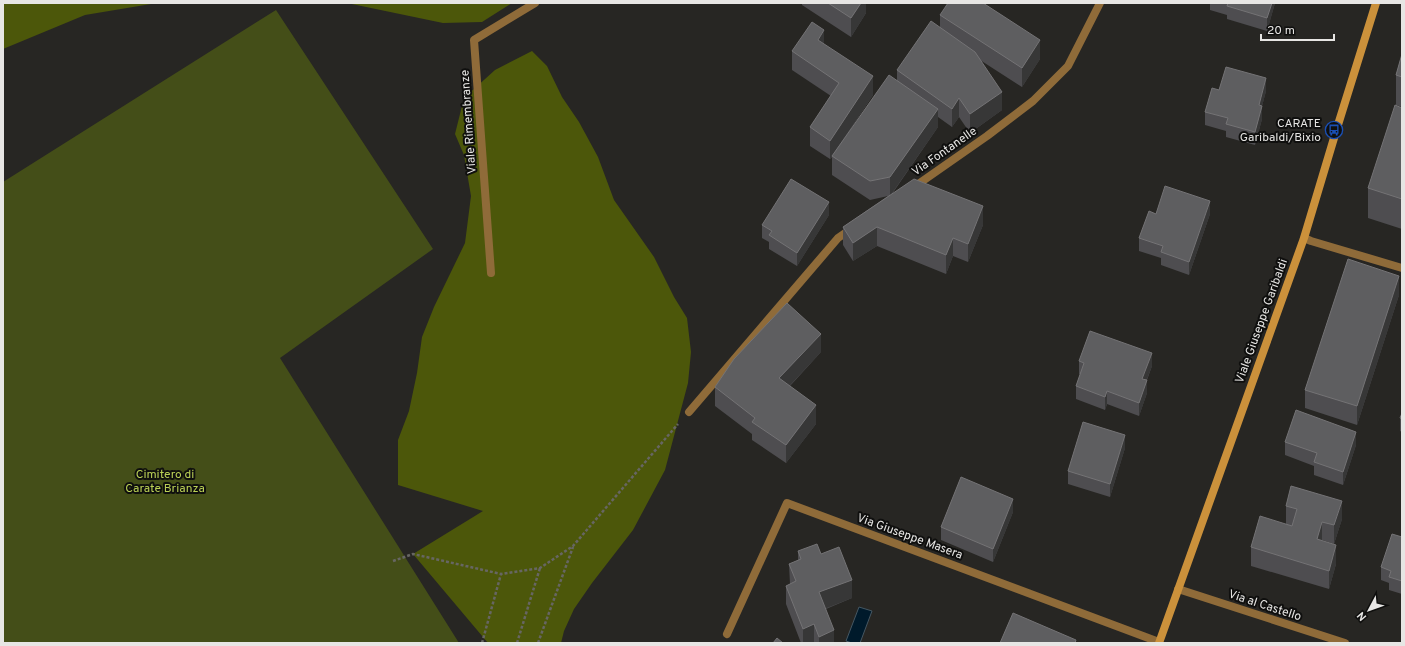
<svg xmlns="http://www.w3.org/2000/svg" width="1405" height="646" font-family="Overpass,sans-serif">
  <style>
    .green { fill: #444e18 }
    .forest { fill: #4c570a }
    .water { fill: #001a2b; stroke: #455762 }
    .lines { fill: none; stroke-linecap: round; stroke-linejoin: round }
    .path { stroke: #676663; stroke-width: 2.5; stroke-dasharray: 3 2; stroke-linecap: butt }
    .minor { stroke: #8f6b39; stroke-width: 8 }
    .secondary { stroke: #cb913b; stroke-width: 8 }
    .wall { fill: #4e4d50 }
    .shaded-wall { fill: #373737 }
    .building { fill: #5e5e60; stroke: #747375 }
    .labels { text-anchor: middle; stroke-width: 4; stroke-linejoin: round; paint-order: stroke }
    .street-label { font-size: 12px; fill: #e7e6e4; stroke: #0f0f0e }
    .poi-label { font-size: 12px; fill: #e7e6e4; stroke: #0f0f0e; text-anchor: end }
    .park-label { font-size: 12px; fill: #bbd156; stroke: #0f0f0e }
  </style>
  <rect width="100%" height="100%" fill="#272623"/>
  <path class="green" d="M276 10 433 249 280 358 459 643H3V182Z"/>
  <path class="forest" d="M3 3H157L85 15 3 49Z
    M347 3H512L482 22 443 23Z
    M532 51 547 66 562 97 579 122 598 157 614 200 654 257 674 297 687 318 691 352 688 383 665 470 633 530 592 583 574 609 564 631 561 643H488L413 554 483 511 398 485V440L409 411 417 373 422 337 434 307 465 243 471 196 464 155 455 134 464 98 495 70Z"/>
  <path class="water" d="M859 607 872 611 860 643H852L846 641Z"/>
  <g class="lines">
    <path class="path" d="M393 561 413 554 501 574 540 568 573 546 678 424
      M482 643 501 574
      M517 643 540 568
      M538 643 573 547"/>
    <path class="minor" d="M914 187 987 136 1033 101 1068 66 1100 3
      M1304 238 1311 241 1402 268
      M491 273 474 40 535 3
      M689 412 838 238 851 229
      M1178 589 1345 643
      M727 634 787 503 1159 642"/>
    <path class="secondary" d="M1159 643 1304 238 1337 128 1376 3"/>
  </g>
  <path class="wall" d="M802 3H866V13L851 37 802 5Z
    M1210 3H1275L1267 31 1227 19V15L1210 10Z
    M940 15 1040 59 1022 87 980 60 1002 110 970 133 959 117 952 127 938 117V127L892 194 983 225 968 262 953 256 946 274 877 246 853 261 843 245V227L888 196 870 200 832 175V157L830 159 810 146V127L831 96 792 70V51L824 44 873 95 842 142 897 80V70L940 28Z
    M1402 54V107L1396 105V75Z
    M1219 90 1266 91 1262 106V119L1255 145 1226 137V131L1205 125V112Z
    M1402 108V229L1368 218V188Z
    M1156 214H1210L1189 275 1161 265V258L1139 251V238Z
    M829 215 797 266 769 249V242L762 238V225Z
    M1399 295 1357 425 1305 408V390Z
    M821 352 790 386 816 424 786 463 752 440V434L715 406V387Z
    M1079 361 1152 366 1147 380V393L1139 416 1107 404 1105 410 1076 399V386L1080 374H1079Z
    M1402 413V432L1400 431V418Z
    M1285 442 1356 445 1343 485 1314 475V466L1285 455Z
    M1125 448 1110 497 1068 484V471Z
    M1286 506 1342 519 1334 544 1322 540V541L1336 564 1329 589 1251 566V547L1286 524Z
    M1013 512 993 562 941 540V527Z
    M1402 537V594L1389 590V583L1381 580V567Z
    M798 551 821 554 852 598 826 609 834 643H801L786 604V586L790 584 789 564 798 561Z"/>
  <path class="shaded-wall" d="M861 3H866V13L851 37V18Z
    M1272 3H1275L1267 31V18Z
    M824 30V49L818 40Z
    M1040 40V59L1022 87V68Z
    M873 76V95L830 159V141Z
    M1266 78V91L1259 118V105Z
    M1002 92V110L970 133V114Z
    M959 98V117L952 127V109Z
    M1262 106V119L1255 145V132Z
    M938 109V127L890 196V177Z
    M1210 201V214L1189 275V262Z
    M829 202V215L797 266V253Z
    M983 206V225L968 262V244Z
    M877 227V246L853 261V243Z
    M953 238V256L946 274V255Z
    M1399 276V295L1357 425V406Z
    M821 334V352L779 397V378Z
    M1152 353V366L1142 392V379Z
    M1147 380V393L1139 416V403Z
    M1107 391V404L1105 410V397Z
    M816 405V424L786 463V445Z
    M1356 432V445L1343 485V472Z
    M1125 435V448L1110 497V484Z
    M1013 499V512L993 562V549Z
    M1342 501V519L1334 544V525Z
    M1322 522V540L1317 558V539Z
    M1336 545V564L1329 589V571Z
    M852 580V598L819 611V592Z
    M814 624V643H803V629Z
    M834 630V643H819V637Z"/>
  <path class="building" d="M828 3H861L851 18Z
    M948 3H983L1040 40 1022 68 940 15Z
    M1228 3H1272L1267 18 1227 6Z
    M931 21 975 52 1002 92 970 114 959 98 952 109 897 70Z
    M812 22 824 30 818 40 873 76 830 141 810 127 839 83 792 51Z
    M1402 54V77L1396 75Z
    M1226 67 1266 78 1259 105 1262 106 1255 132 1226 124 1228 118 1205 112 1212 88 1219 90Z
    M889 75 938 109 890 177 870 181 832 156Z
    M1395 105 1402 108V199L1368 188Z
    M791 179 829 202 797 253 769 235 772 231 762 225Z
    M914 179 983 206 968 244 953 238 946 255 877 227 853 243 843 227Z
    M1165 186 1210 201 1189 262 1161 252 1163 246 1139 238 1149 211 1156 214Z
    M1348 259 1399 276 1357 406 1305 390Z
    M787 303 821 334 779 378 816 405 786 445 752 422 755 418 715 387 734 359Z
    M1090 331 1152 353 1142 379 1147 380 1139 403 1107 391 1105 397 1076 386 1084 363 1079 361Z
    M1296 410 1356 432 1343 472 1314 462 1317 453 1285 442Z
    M1402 413V419L1400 418Z
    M1083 422 1125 435 1110 484 1068 471Z
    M961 477 1013 499 993 549 941 527Z
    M1291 486 1342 501 1334 525 1322 522 1317 539 1336 545 1329 571 1251 547 1260 516 1292 526 1297 509 1286 506Z
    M1392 534 1402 537V581L1389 577 1391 571 1381 567Z
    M817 544 821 554 839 547 852 580 819 592 834 630 819 637 814 624 803 629 786 586 796 581 789 564 801 559 798 551Z
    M1013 613 1076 640 1075 643H1000Z
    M777 638 783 643H773Z"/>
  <defs>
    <symbol id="bus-ring" viewBox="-11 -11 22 22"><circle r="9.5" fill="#0f0f0e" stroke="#1a4fb4" stroke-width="1.5"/><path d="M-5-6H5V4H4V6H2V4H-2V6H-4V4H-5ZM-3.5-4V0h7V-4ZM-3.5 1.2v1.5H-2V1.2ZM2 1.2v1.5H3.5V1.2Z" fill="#1a4fb4"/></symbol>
  </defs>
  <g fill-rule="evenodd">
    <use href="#bus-ring" x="1324" y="120" width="20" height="20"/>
  </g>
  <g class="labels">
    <g class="street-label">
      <text transform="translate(468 122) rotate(-94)" y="4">Viale Rimembranze</text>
      <text transform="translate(944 151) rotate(-35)" y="4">Via Fontanelle</text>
      <text transform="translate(1261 321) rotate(-70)" y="4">Viale Giuseppe Garibaldi</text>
      <text transform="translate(910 536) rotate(20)" y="4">Via Giuseppe Masera</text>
      <text transform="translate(1265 605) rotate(18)" y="4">Via al Castello</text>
    </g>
    <g class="poi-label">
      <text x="1321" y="127">CARATE<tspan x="1321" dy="14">Garibaldi/Bixio</tspan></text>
    </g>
    <g class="park-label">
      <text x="165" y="478">Cimitero di<tspan x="165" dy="14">Carate Brianza</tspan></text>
    </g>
  </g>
  <rect width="1405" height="646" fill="none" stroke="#e7e6e4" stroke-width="8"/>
  <g transform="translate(1369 610) rotate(229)" stroke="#0f0f0e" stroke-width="3" paint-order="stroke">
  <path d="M0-3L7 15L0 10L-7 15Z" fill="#e7e6e4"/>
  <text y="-6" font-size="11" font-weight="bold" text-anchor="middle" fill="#e7e6e4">N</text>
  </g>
  <path d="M1261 34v6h73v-6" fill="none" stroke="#e7e6e4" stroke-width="2"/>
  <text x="1267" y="34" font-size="12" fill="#e7e6e4" stroke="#0f0f0e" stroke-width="3" paint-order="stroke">20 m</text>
</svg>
